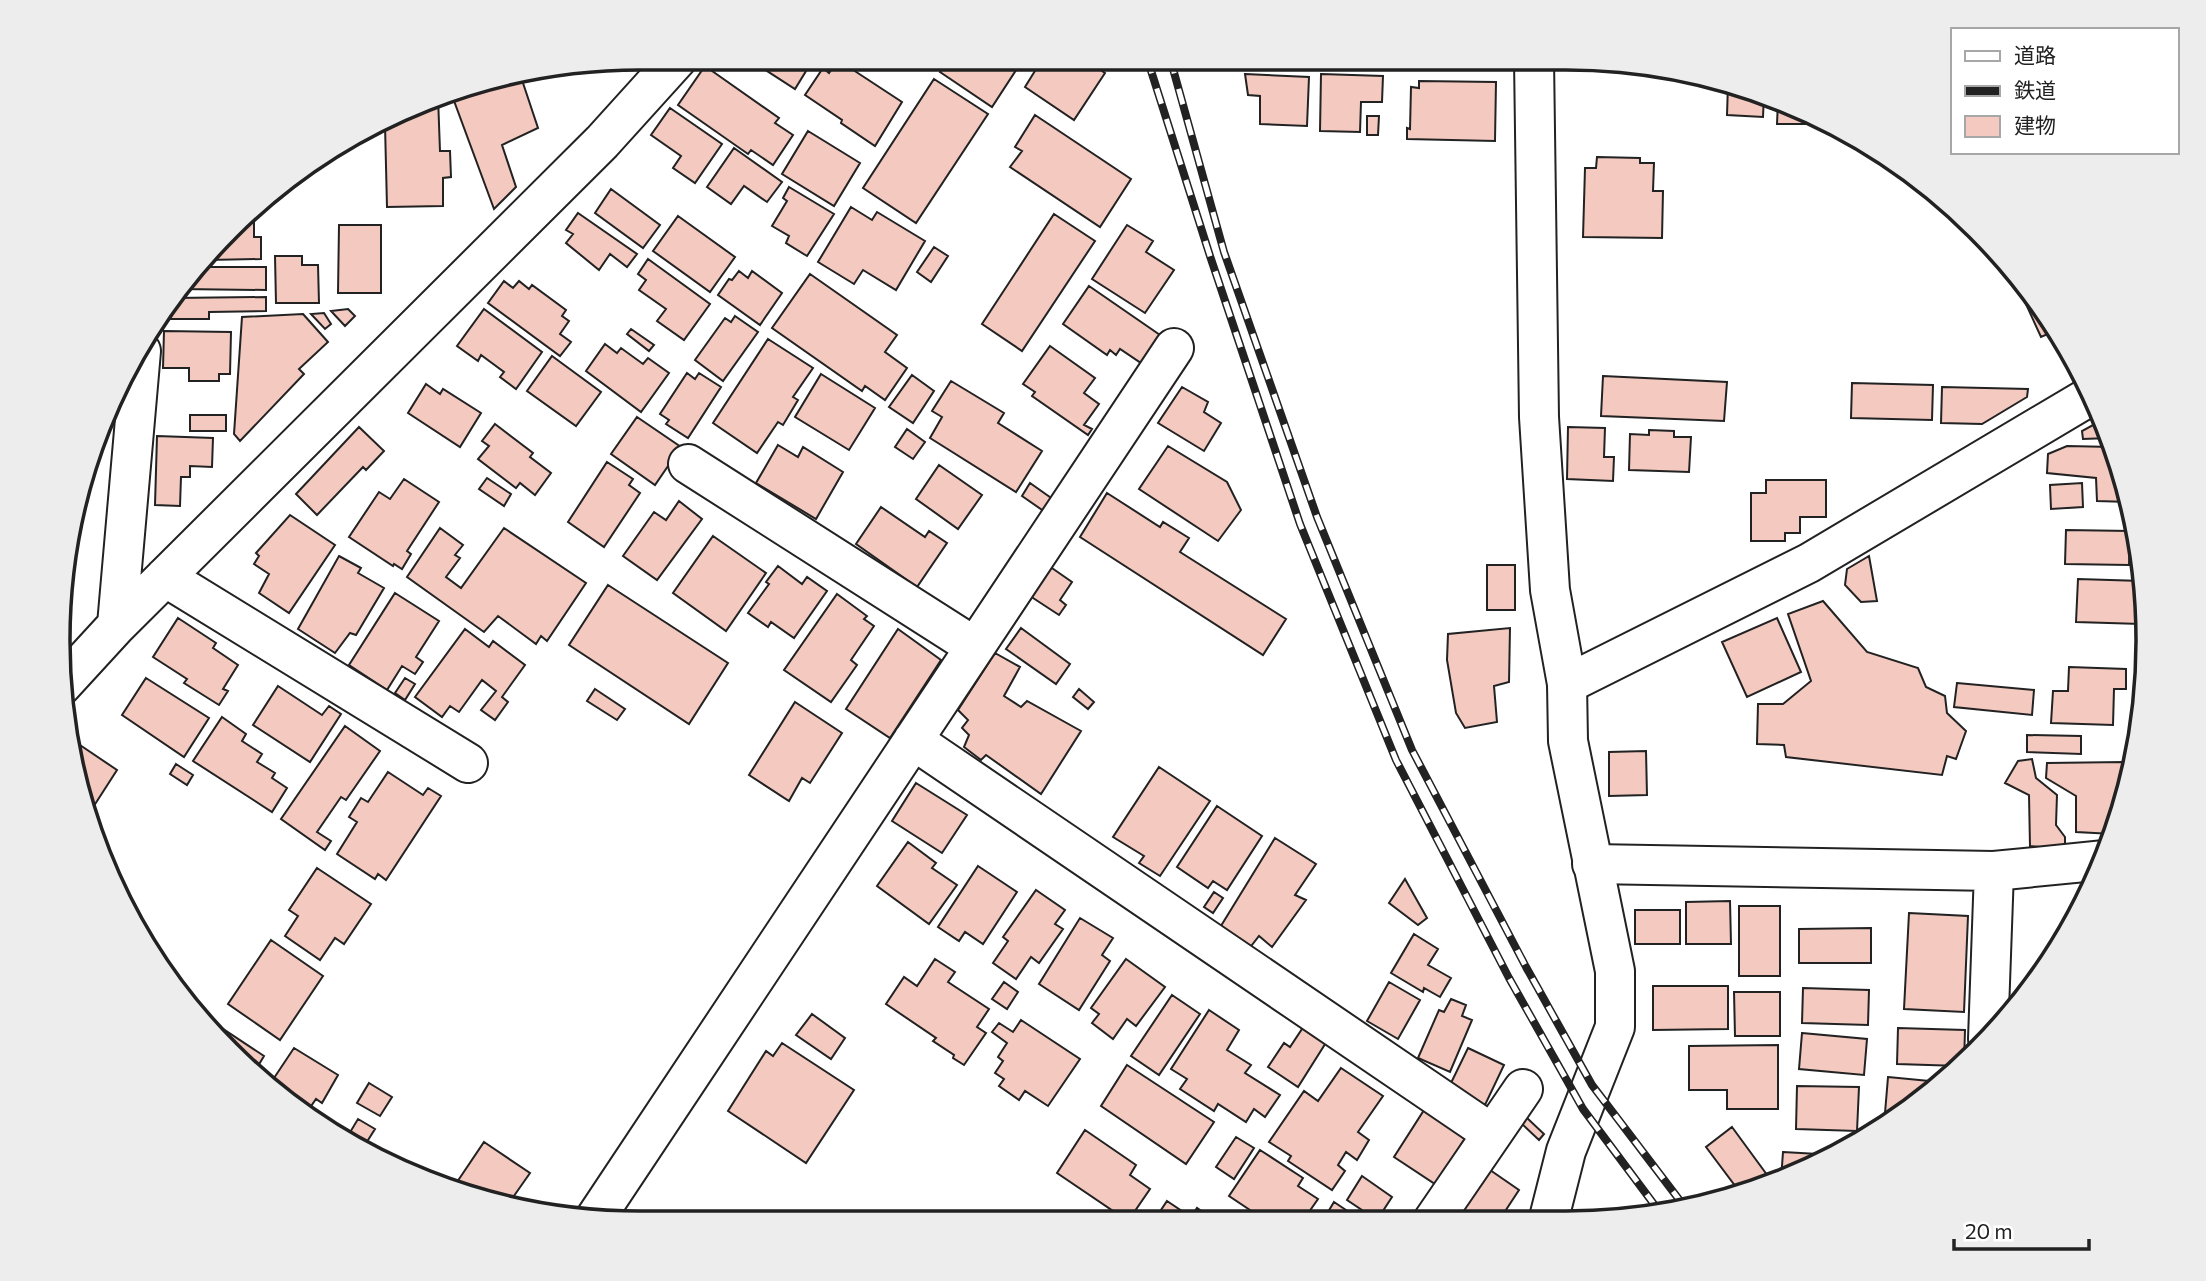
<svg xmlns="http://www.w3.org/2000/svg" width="2206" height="1281" font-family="Commissioner,'Noto Sans JP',sans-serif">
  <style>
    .building { fill: #f3c9c0; stroke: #222; stroke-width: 2 }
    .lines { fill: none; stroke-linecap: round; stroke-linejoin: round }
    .minor-casing { stroke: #222; stroke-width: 42 }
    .tertiary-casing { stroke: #222; stroke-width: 42 }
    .minor { stroke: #fff; stroke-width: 38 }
    .tertiary { stroke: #fff; stroke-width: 38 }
    .rail-casing { stroke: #222; stroke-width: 8 }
    .rail { stroke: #fff; stroke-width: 5; stroke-dasharray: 16; stroke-linecap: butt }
    .rim { fill: none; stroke: #222; stroke-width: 3.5 }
  </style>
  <rect width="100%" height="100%" fill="#fff"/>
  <path class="building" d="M747 58H814L795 89Z
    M949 58H1024L992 107 940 72Z
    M1043 58H1092L1089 62 1105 73 1074 120 1025 87Z
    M838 60 902 102 875 146 841 123 842 120 805 95 823 68 829 73Z
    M705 66 779 118 775 123 793 135 773 165 751 150 748 154 678 105Z
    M1245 74 1309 77 1307 126 1260 124V96L1248 95Z
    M1321 74 1383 76 1382 102H1361L1360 132 1320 131Z
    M521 77 538 128 502 145 516 187 494 209 450 90Z
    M934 79 988 114 916 223 863 188Z
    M1419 81 1496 82 1495 141 1407 139V128L1410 129 1411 87 1419 88Z
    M1728 84 1753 89 1764 94 1763 117 1727 115Z
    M438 97 440 151H450L451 177 443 178V206L387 207 385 125Z
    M1778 101 1818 121V124H1777Z
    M670 108 722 144 695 183 673 168 681 156 651 135Z
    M1035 115 1131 179 1100 227 1010 167 1022 151 1015 147Z
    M1367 116H1379L1378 135H1367Z
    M808 131 860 163 834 206 782 174Z
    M734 148 782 182 767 202 744 186 731 204 707 187Z
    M1597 157 1640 158V163H1654L1653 191H1663L1662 238 1583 237 1585 168H1596Z
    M789 187 834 214 807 256 786 243 789 236 772 226 787 201 783 198Z
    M611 189 660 225 643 248 595 213Z
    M851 207 872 220 877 212 925 241 896 290 863 270 854 284 818 262Z
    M578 213 637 254 627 267 610 254 599 270 566 243 573 234 566 230Z
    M1054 214 1095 241 1022 351 982 324Z
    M678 216 735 257 710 292 653 251Z
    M245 222H254V237H261V259L209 260Z
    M339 225H381V293H338Z
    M1127 225 1153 241 1146 252 1174 270 1145 313 1092 279Z
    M934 247 948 256 931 282 917 272Z
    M275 256H302V265H318L319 303H276Z
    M648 259 710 304 684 340 657 321 666 309 639 290 646 280 638 274Z
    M203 267H266V290L182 289Z
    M739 271 748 278 752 271 782 293 760 325 718 295 729 279 732 280Z
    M810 274 897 335 885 352 907 368 885 400 865 386 862 391 772 328Z
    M504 281 513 288 519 281 529 289 532 285 566 310 562 316 569 321 560 334 571 342 560 356 488 303Z
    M1089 286 1160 335 1141 363 1120 349 1116 355 1110 350 1107 355 1063 324Z
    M2026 288 2050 316 2057 330 2041 337 2020 291Z
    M266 297V311L209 312V319H170V302L173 298Z
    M348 309 355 316 345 326 331 311Z
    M484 309 542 352 516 389 500 377 504 372 481 355 478 361 457 346Z
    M324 313 331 324 325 329 311 314Z
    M303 314 328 342 299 369 304 374 240 441 234 434 242 317Z
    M735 316 758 332 723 381 695 360 725 318 731 322Z
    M631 329 654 345 649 351 627 334Z
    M164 331 231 332 230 374H219V381H189V368H163Z
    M768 339 813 368 793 397 798 400 783 425 778 422 757 453 713 423Z
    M605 344 617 353 621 348 643 364 648 358 669 373 641 412 586 371Z
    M1050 346 1095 378 1084 393 1099 404 1084 425 1092 429 1088 435 1032 396 1035 392 1023 384Z
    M552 356 601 392 576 426 527 391Z
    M687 373 695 379 699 373 721 387 688 438 666 424 669 420 660 414Z
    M821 374 875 408 849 450 795 417Z
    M912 375 934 391 913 423 889 407Z
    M1603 376 1727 382 1724 421 1601 416Z
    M951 381 1004 413 998 423 1042 451 1016 492 930 438 942 417 932 411Z
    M1852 383 1933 385 1932 420 1851 418Z
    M426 384 440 394 443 389 481 413 460 447 408 413Z
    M1182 387 1208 402 1204 412 1221 423 1204 451 1158 423Z
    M1942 387 2028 389 2027 397 1982 424 1941 423Z
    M190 415H226V431H190Z
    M637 417 681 447 655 485 611 454Z
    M2104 419 2110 438 2083 439 2082 431Z
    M495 424 533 453 530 457 551 473 535 495 520 483 516 488 478 459 489 446 482 441Z
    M359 427 384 451 366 470 363 467 317 515 296 494Z
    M1568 427 1605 428 1604 457H1614L1613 481 1567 479Z
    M907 429 925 442 913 459 895 447Z
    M1649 430 1674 431V437H1691L1689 472 1629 470 1630 434 1649 435Z
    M157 436 213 438 212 467 190 466V477H181L180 506 155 505Z
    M778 445 798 457 803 447 843 472 816 519 756 483Z
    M1168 446 1227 482 1241 510 1218 541 1139 489Z
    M2067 446 2113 447 2129 502 2097 501 2096 478 2047 473 2048 454Z
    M607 462 633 479 629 485 640 493 604 547 568 522Z
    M939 465 982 495 958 529 916 499Z
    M487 478 511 494 504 506 479 489Z
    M404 479 439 502 407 551 411 554 402 569 394 564 393 566 349 537 379 492 390 499Z
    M1766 480H1826V517H1800V533H1785V541H1751V493H1766Z
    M1030 483 1054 500 1045 512 1022 496Z
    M2082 483 2083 507 2051 509 2050 485Z
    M1107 493 1160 527 1163 522 1189 538 1180 552 1286 619 1263 655 1080 537Z
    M679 501 702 519 657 580 623 556 654 512 666 520Z
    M881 507 925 537 929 531 947 543 917 587 856 544Z
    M290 515 335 545 289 613 259 593 269 574 254 564 259 556 256 553Z
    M440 528 463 545 455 555 460 558 446 577 461 588 504 528 586 583 547 641 541 636 536 644 498 616 484 632 407 577Z
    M2066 530 2130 531 2129 565 2065 564Z
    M713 536 766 573 726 631 673 593Z
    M339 556 361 568 358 573 384 588 356 635 350 633 335 653 298 629Z
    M1869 556 1877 601 1861 602 1845 585 1847 569Z
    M1487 565H1515V610H1487Z
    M778 566 802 584 807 577 827 591 794 638 771 622 768 627 748 613 769 584 766 582Z
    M1049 566 1072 582 1060 600 1066 605 1059 615 1030 596Z
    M2078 579 2142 581 2141 624 2076 622Z
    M608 585 728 663 689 724 569 645Z
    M395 593 439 621 416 657 423 662 415 674 402 666 387 690 349 665Z
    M837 594 867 616 864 619 874 626 851 660 857 665 831 702 784 670Z
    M1823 601 1867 652 1918 668 1926 687 1945 696 1947 713 1966 731 1956 759 1947 756 1942 775 1786 757 1784 745 1757 744 1758 704H1783L1811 681 1788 614Z
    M178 618 216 643 213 648 238 665 223 689 228 691 219 705 184 683 187 679 153 657Z
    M1777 618 1801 672 1747 697 1722 642Z
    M1021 628 1070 664 1056 684 1006 649Z
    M1510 628 1509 682 1494 686 1497 722 1465 728 1456 713 1447 660 1448 634Z
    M465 629 489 647 493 641 525 665 502 697 508 702 495 720 481 710 496 691 482 680 459 712 450 706 442 717 415 697Z
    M898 629 941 660 890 738 846 709Z
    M995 653 1020 667 1004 696 1021 707 1027 701 1081 731 1041 794 986 755 981 760 964 747 969 735 962 728 968 720 958 710Z
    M2069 667 2126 669V689H2114L2113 725 2051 723 2053 691H2068Z
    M146 678 209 718 184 757 122 715Z
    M405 678 415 684 405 700 395 693Z
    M1957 683 2034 690 2032 715 1954 707Z
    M278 686 322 715 329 706 341 714 310 762 253 725Z
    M595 689 625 709 617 720 587 701Z
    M1079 689 1094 702 1088 709 1073 697Z
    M795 702 842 733 810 783 802 778 789 801 749 775Z
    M222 717 246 734 242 741 262 754 257 762 275 773 272 778 287 788 272 812 193 761Z
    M345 726 380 751 346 800 341 797 317 832 331 841 325 850 281 819Z
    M2027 735 2081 736V754L2027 752Z
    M74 741 117 770 90 812Z
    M1646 751 1647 795 1609 796V752Z
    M2032 759 2036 778 2057 795 2056 825 2065 837V849L2030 846 2029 795 2005 783 2018 761Z
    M2123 762 2122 803 2113 834 2076 832V796L2046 778 2047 763Z
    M176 764 193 775 187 785 170 774Z
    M1159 767 1210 801 1160 876 1139 863 1144 856 1113 837Z
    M388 772 423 795 428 788 441 796 386 880 378 874 375 879 337 854 357 822 349 817 361 798 368 802Z
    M916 783 967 815 942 853 892 821Z
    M1217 806 1262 836 1227 890 1213 881 1208 888 1177 867Z
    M1275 838 1316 864 1295 895 1306 900 1272 947 1259 936 1245 954 1216 934Z
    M908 842 936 863 932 868 957 885 929 924 877 886Z
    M978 866 1017 892 983 944 965 932 959 941 938 927Z
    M317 868 371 904 344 944 335 938 320 960 285 936 298 916 289 910Z
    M1405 879 1427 918 1418 925 1389 903Z
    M1036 890 1065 910 1055 924 1063 929 1039 963 1031 957 1016 979 993 963 1008 941 1003 937Z
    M1214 892 1223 898 1213 913 1204 907Z
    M1730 901 1731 944H1686V902Z
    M1739 906H1780V976H1739Z
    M1635 910H1680V944H1635Z
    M1909 913 1968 916 1964 1012 1904 1009Z
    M1080 918 1113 938 1102 955 1110 961 1079 1010 1039 984Z
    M1871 928V963H1799V929Z
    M1414 934 1438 949 1428 965 1451 978 1440 997 1424 988 1423 992 1391 973Z
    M271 940 323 976 280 1040 228 1004Z
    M935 959 955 972 948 982 989 1009 977 1027 986 1033 964 1065 953 1058 954 1055 933 1041 936 1038 886 1004 904 977 917 986Z
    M1126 959 1165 987 1136 1026 1127 1019 1113 1039 1092 1023 1099 1014 1091 1008Z
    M1004 982 1018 992 1007 1009 992 999Z
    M1389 982 1420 1000 1398 1039 1367 1021Z
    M1653 986H1728V1029L1653 1030Z
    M1803 988 1869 990 1868 1025 1802 1023Z
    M1734 992H1780V1036H1735Z
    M1172 995 1200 1014 1159 1075 1131 1056Z
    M1451 999 1466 1005 1462 1016 1472 1020 1450 1072 1418 1058 1439 1010 1444 1012Z
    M193 1009 264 1056 255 1071 202 1024Z
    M1209 1010 1239 1030 1227 1050 1251 1065 1245 1073 1280 1095 1265 1117 1254 1109 1246 1122 1218 1104 1214 1111 1180 1089 1187 1079 1171 1069Z
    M812 1014 845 1038 831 1059 796 1035Z
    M1021 1020 1080 1059 1048 1106 1025 1091 1019 1100 999 1086 1004 1079 995 1073 1003 1061 998 1057 1007 1043 992 1032 999 1023 1013 1032Z
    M1304 1026 1327 1041 1298 1087 1268 1067 1284 1043 1290 1047Z
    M1898 1028 1965 1030 1964 1063 1960 1066 1897 1064Z
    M1802 1033 1867 1039 1864 1075 1799 1069Z
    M782 1043 854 1090 806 1163 728 1111 766 1051 773 1056Z
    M1778 1045V1109H1727V1090H1689V1046Z
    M294 1048 338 1075 322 1103 316 1099 305 1115 270 1084Z
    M1468 1048 1504 1065 1485 1105 1449 1087Z
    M1127 1065 1214 1122 1186 1164 1101 1106Z
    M1341 1068 1383 1096 1358 1132 1369 1140 1357 1160 1346 1152 1338 1165 1345 1171 1332 1190 1288 1161 1291 1156 1269 1142 1304 1091 1318 1101Z
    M1888 1077 1940 1082 1898 1114 1885 1113Z
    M369 1083 392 1097 380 1116 357 1103Z
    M1797 1086 1859 1087 1857 1131 1796 1129Z
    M1426 1107 1468 1134 1435 1184 1394 1157Z
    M1526 1117 1544 1134 1539 1140 1521 1123Z
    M358 1119 375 1129 363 1148 346 1139Z
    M1732 1127 1773 1183 1742 1195 1706 1147Z
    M1085 1130 1136 1165 1130 1175 1150 1189 1128 1221 1057 1173Z
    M1236 1137 1254 1148 1234 1179 1216 1167Z
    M484 1142 530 1173 509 1203 451 1191Z
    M1260 1150 1303 1178 1298 1186 1318 1199 1302 1222H1268L1229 1196Z
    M1783 1152 1836 1155 1781 1180Z
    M1490 1170 1519 1190 1498 1222H1455Z
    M1362 1176 1392 1197 1377 1220 1347 1200Z
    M1167 1201 1191 1217 1197 1208 1217 1222H1153Z
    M1334 1202 1364 1222H1322Z"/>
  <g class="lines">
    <defs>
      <path id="minor" d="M688 464 975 647
        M165 577 468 763
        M117 625 141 351
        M61 686 117 625 602 142 678 58
        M913 740 1491 1133
        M594 1220 1174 348
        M1432 1222 1523 1089
        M1548 1222 1566 1151 1615 1027V971L1568 741 1567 684"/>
      <path id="tertiary" d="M1534 59 1539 417 1550 590 1567 684 1809 563 2092 395
        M1592 864 1994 871 2105 860
        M1988 1039 1994 871"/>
    </defs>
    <use href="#minor" class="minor-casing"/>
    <use href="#tertiary" class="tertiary-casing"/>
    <use href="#minor" class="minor"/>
    <use href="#tertiary" class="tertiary"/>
    <defs>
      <path id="rail" d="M1147 58 1210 256 1300 524 1396 760 1509 978 1583 1109 1659 1211
        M1170 58 1224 252 1317 517 1412 750 1526 967 1592 1085 1684 1206"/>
    </defs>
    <use href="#rail" class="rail-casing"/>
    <use href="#rail" class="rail"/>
  </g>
  <path d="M0 0H2206V1281H0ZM640 70H1566A570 570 0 0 1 2136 640V641A570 570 0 0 1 1566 1211H640A570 570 0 0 1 70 641V640A570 570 0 0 1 640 70Z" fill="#ededed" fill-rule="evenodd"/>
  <path class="rim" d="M640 70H1566A570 570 0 0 1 2136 640V641A570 570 0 0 1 1566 1211H640A570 570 0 0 1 70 641V640A570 570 0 0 1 640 70Z"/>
  <rect x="1951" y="28" width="228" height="126" fill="#ffffff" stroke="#a7a7a7" stroke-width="2"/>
  <rect x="1965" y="51" width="35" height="10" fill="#ffffff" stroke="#a7a7a7" stroke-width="2"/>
  <text x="2014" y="63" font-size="21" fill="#222222">道路</text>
  <rect x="1965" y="86" width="35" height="10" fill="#222222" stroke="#a7a7a7" stroke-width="2"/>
  <text x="2014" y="98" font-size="21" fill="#222222">鉄道</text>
  <rect x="1965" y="116" width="35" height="21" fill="#f3c9c0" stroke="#a7a7a7" stroke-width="2"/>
  <text x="2014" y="133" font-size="21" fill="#222222">建物</text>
  <path d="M1954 1239v10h135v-10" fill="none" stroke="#222222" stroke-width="3.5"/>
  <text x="1965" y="1239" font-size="21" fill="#222222" stroke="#ffffff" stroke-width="5" paint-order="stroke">20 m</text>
</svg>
